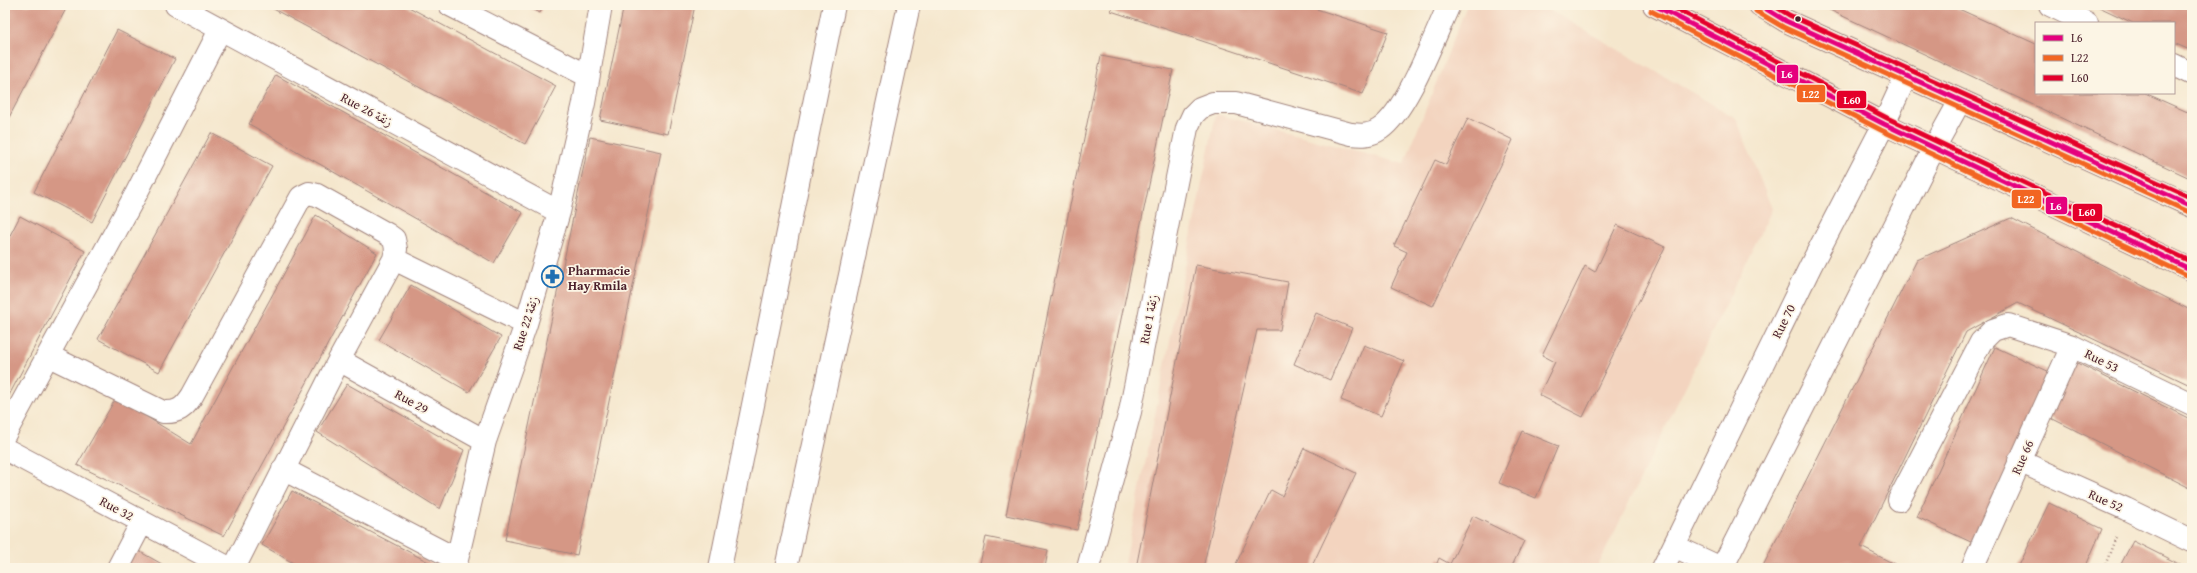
<svg xmlns="http://www.w3.org/2000/svg" width="2197" height="573" font-family="'Gentium Book Plus',Amiri,serif">
  <style>
    .built { fill: #f3d4bf }
    .building { fill: #d59785 }
    .lines { fill: none; stroke-linecap: round; stroke-linejoin: round }
    .street-casing { stroke: #a0837c; stroke-width: 24 }
    .secondary-casing { stroke: #a0837c; stroke-width: 24 }
    .highway-casing { stroke: #a0837c; stroke-width: 24 }
    .path { stroke: #a0837c; stroke-width: 2.5; stroke-dasharray: 1 3; stroke-linecap: butt }
    .street { stroke: #fff; stroke-width: 22 }
    .secondary { stroke: #fff; stroke-width: 22 }
    .highway { stroke: #fff; stroke-width: 22 }
    .bus-1-casing { stroke: #fcf5e5; stroke-width: 8 }
    .bus-2-casing { stroke: #fcf5e5; stroke-width: 8 }
    .bus-3-casing { stroke: #fcf5e5; stroke-width: 8 }
    .bus-1 { stroke: #e5007d; stroke-width: 5 }
    .bus-2 { stroke: #f26522; stroke-width: 5 }
    .bus-3 { stroke: #e4002b; stroke-width: 5 }
    .bus-dot { fill: #4a1f2b; stroke: #fcf5e5; stroke-width: 1.5 }
    .labels { text-anchor: middle; stroke-width: 3.5; stroke-linejoin: round; paint-order: stroke }
    .street-label { font-size: 13px; fill: #4a1f2b; stroke: #fcf5e5 }
    .poi-label { font-size: 13px; font-weight: bold; fill: #4a1f2b; stroke: #fcf5e5; text-anchor: start }
    .line-badge { stroke: #fcf5e5; stroke-width: 1.5 }
    .badge-label { font-size: 11px; text-anchor: middle; font-weight: bold; fill: #fff }
  </style>
  <rect width="100%" height="100%" fill="#fcf5e5"/>
  <filter id="ink" filterUnits="userSpaceOnUse"><feTurbulence type="fractalNoise" baseFrequency=".025" numOctaves="2"/><feDisplacementMap in="SourceGraphic" scale="8" xChannelSelector="R" yChannelSelector="G"/><feConvolveMatrix kernelMatrix="1 2 1 2 8 2 1 2 1" color-interpolation-filters="sRGB"/></filter>
  <filter id="wash" filterUnits="userSpaceOnUse"><feTurbulence type="fractalNoise" baseFrequency=".012" numOctaves="4" result="noise"/><feDisplacementMap in="SourceGraphic" scale="16" xChannelSelector="R" yChannelSelector="G"/><feGaussianBlur stdDeviation="0.9" result="paint"/><feColorMatrix in="noise" values="0 0 0 0 0 0 0 0 0 0 0 0 0 0 0 0 0 1.4 0 .05"/><feComposite in="paint" operator="in"/></filter>
  <g filter="url(#wash)">
    <rect width="100%" height="100%" fill="#f5e7cd"/>
    <path class="built" d="M1467 5H1541L1736 118 1772 209 1597 568H1124L1216 114 1404 164Z"/>
    <g id="blocks">
      <path class="building" d="M5 5H68L5 125Z
        M266 5H405L556 86 525 144Z
        M525 5H544L540 13Z
        M624 5H695L668 134 600 120Z
        M1113 5H1304L1388 32 1363 94 1111 11Z
        M1819 5H1950L2036 44V93H2145L2192 114V179Z
        M2095 5H2192V51L2174 43V23H2133Z
        M117 30 175 59 92 222 34 192Z
        M1101 56 1173 70 1077 530 1006 515Z
        M276 75 523 213 494 263 249 124Z
        M1468 118 1513 140 1433 306 1391 287 1407 252 1394 246 1435 160 1446 165Z
        M211 133 272 166 159 372 98 339Z
        M590 137 661 152 577 555 505 540Z
        M316 215 377 253 224 536 77 465 116 398 191 444Z
        M20 216 85 251 5 403V245Z
        M2011 218 2192 311V386L2018 303 1966 332 1861 547 1902 568 1763 566 1917 260Z
        M1617 225 1665 247 1583 417 1539 395 1555 362 1542 355 1585 266 1595 272Z
        M1196 265 1288 282 1280 330H1257L1203 568H1136Z
        M411 285 501 337 469 392 379 340Z
        M1316 313 1352 328 1330 380 1294 364Z
        M1364 345 1404 361 1381 416 1341 400Z
        M1995 347 2052 373 1973 543 1917 517Z
        M2071 360 2192 420V489L2045 415Z
        M347 384 464 450 440 509 317 432Z
        M1522 431 1558 446 1536 498 1499 483Z
        M1304 448 1356 473 1311 568H1234L1271 490 1282 496Z
        M292 491 440 568H302L262 545Z
        M2049 503 2102 529 2085 568H2018Z
        M1473 516 1524 541 1511 568H1435L1439 558 1450 564Z
        M986 537 1048 550 1045 568H979Z
        M2133 541 2187 568H2119Z
        M135 549 169 568H125Z"/>
    </g>
  </g>
  <g filter="url(#ink)">
    <use href="#blocks" fill-opacity="0" stroke="#a0837c" stroke-width="1"/>
    <g class="lines">
      <defs>
        <path id="street" d="M176 5 559 212
          M450 5 588 76
          M2050 5 2087 23
          M2174 65 2192 74
          M49 356 163 412C178 413 184 408 192 396L301 197 309 193 317 195 387 234 394 239 396 249 394 259
          M339 360 485 441
          M5 434 136 194 220 30
          M5 449 229 568
          M2019 461 2126 509 2192 541
          M283 469 456 559
          M1899 500 1981 342 1993 330 2008 325 2072 346 2192 404
          M1674 546 1721 568
          M118 568 142 522
          M234 568 339 360 394 259 526 324
          M455 568 485 441 526 324 559 212 584 103 601 5
          M1088 568 1130 412 1187 128 1193 115 1200 108 1213 103H1236L1351 134C1361 135 1370 136 1380 129 1407 111 1434 37 1449 5
          M1663 568 1811 265 1884 124 1906 76
          M1722 568 1934 148 1960 101
          M1972 568 2072 346"/>
        <path id="secondary" d="M1654 5 1884 124 2192 270
          M1760 5 1786 21 2192 206"/>
        <path id="highway" d="M720 568 834 5
          M786 568 909 5"/>
      </defs>
      <use href="#street" class="street-casing"/>
      <use href="#secondary" class="secondary-casing"/>
      <use href="#highway" class="highway-casing"/>
      <path class="path" d="M2104 568 2116 537"/>
      <use href="#street" class="street"/>
      <use href="#secondary" class="secondary"/>
      <use href="#highway" class="highway"/>
      <defs>
        <path id="bus-1" d="M1654 5 1884 124 2192 270
          M1760 5 1786 21 2192 206"/>
        <path id="bus-2" d="M1651 11 1881 130 2189 276
          M1756 11 1783 27 2189 212"/>
        <path id="bus-3" d="M1669 5 1887 118 2192 262
          M1773 5 1789 15 2192 198"/>
      </defs>
      <use href="#bus-1" class="bus-1-casing"/>
      <use href="#bus-2" class="bus-2-casing"/>
      <use href="#bus-3" class="bus-3-casing"/>
      <use href="#bus-1" class="bus-1"/>
      <use href="#bus-2" class="bus-2"/>
      <use href="#bus-3" class="bus-3"/>
    </g>
  </g>
  <defs>
    <symbol id="pharmacy-ring" viewBox="-11 -11 22 22"><circle r="9.5" fill="#fcf5e5" stroke="#1f6fb2" stroke-width="1.5"/><path d="M-2-6h4v4h4v4h-4v4h-4v-4h-4v-4h4Z" fill="#1f6fb2"/></symbol>
  </defs>
  <g fill-rule="evenodd">
    <use href="#pharmacy-ring" x="540" y="264" width="25" height="25"/>
  </g>
  <circle class="bus-dot" cx="1798" cy="19" r="3.5"/>
  <g class="labels">
    <g class="street-label">
      <text transform="translate(367 109) rotate(28)" y="5">Rue 26 زنقة</text>
      <text transform="translate(1148 319) rotate(-79)" y="5">Rue 1 زنقة</text>
      <text transform="translate(1783 321) rotate(-64)" y="5">Rue 70</text>
      <text transform="translate(525 323) rotate(-72)" y="5">Rue 22 زنقة</text>
      <text transform="translate(2102 360) rotate(26)" y="5">Rue 53</text>
      <text transform="translate(412 401) rotate(29)" y="5">Rue 29</text>
      <text transform="translate(2022 457) rotate(-66)" y="5">Rue 66</text>
      <text transform="translate(2106 500) rotate(24)" y="5">Rue 52</text>
      <text transform="translate(117 508) rotate(28)" y="5">Rue 32</text>
    </g>
    <g class="poi-label">
      <text x="568" y="275">Pharmacie<tspan x="568" dy="15">Hay Rmila</tspan></text>
    </g>
  </g>
  <g class="line-badge">
    <rect x="1776" y="64" width="23" height="20" rx="4" fill="#e5007d"/>
    <rect x="1796" y="84" width="30" height="19" rx="4" fill="#f26522"/>
    <rect x="1836" y="90" width="31" height="19" rx="4" fill="#e4002b"/>
    <rect x="2011" y="189" width="31" height="20" rx="4" fill="#f26522"/>
    <rect x="2045" y="196" width="23" height="19" rx="4" fill="#e5007d"/>
    <rect x="2072" y="203" width="31" height="19" rx="4" fill="#e4002b"/>
  </g>
  <g class="badge-label">
    <text x="1787" y="78">L6</text>
    <text x="1811" y="98">L22</text>
    <text x="1852" y="104">L60</text>
    <text x="2026" y="203">L22</text>
    <text x="2056" y="210">L6</text>
    <text x="2087" y="216">L60</text>
  </g>
  <rect width="2197" height="573" fill="none" stroke="#fcf5e5" stroke-width="20"/>
  <rect x="2035" y="22" width="140" height="72" fill="#fcf5e5" stroke="#b59f9b"/>
  <rect x="2043" y="35" width="20" height="6" fill="#e5007d" stroke="#b59f9b"/>
  <text x="2071" y="42" font-size="12" fill="#4a1f2b">L6</text>
  <rect x="2043" y="55" width="20" height="6" fill="#f26522" stroke="#b59f9b"/>
  <text x="2071" y="62" font-size="12" fill="#4a1f2b">L22</text>
  <rect x="2043" y="75" width="20" height="6" fill="#e4002b" stroke="#b59f9b"/>
  <text x="2071" y="82" font-size="12" fill="#4a1f2b">L60</text>
</svg>
